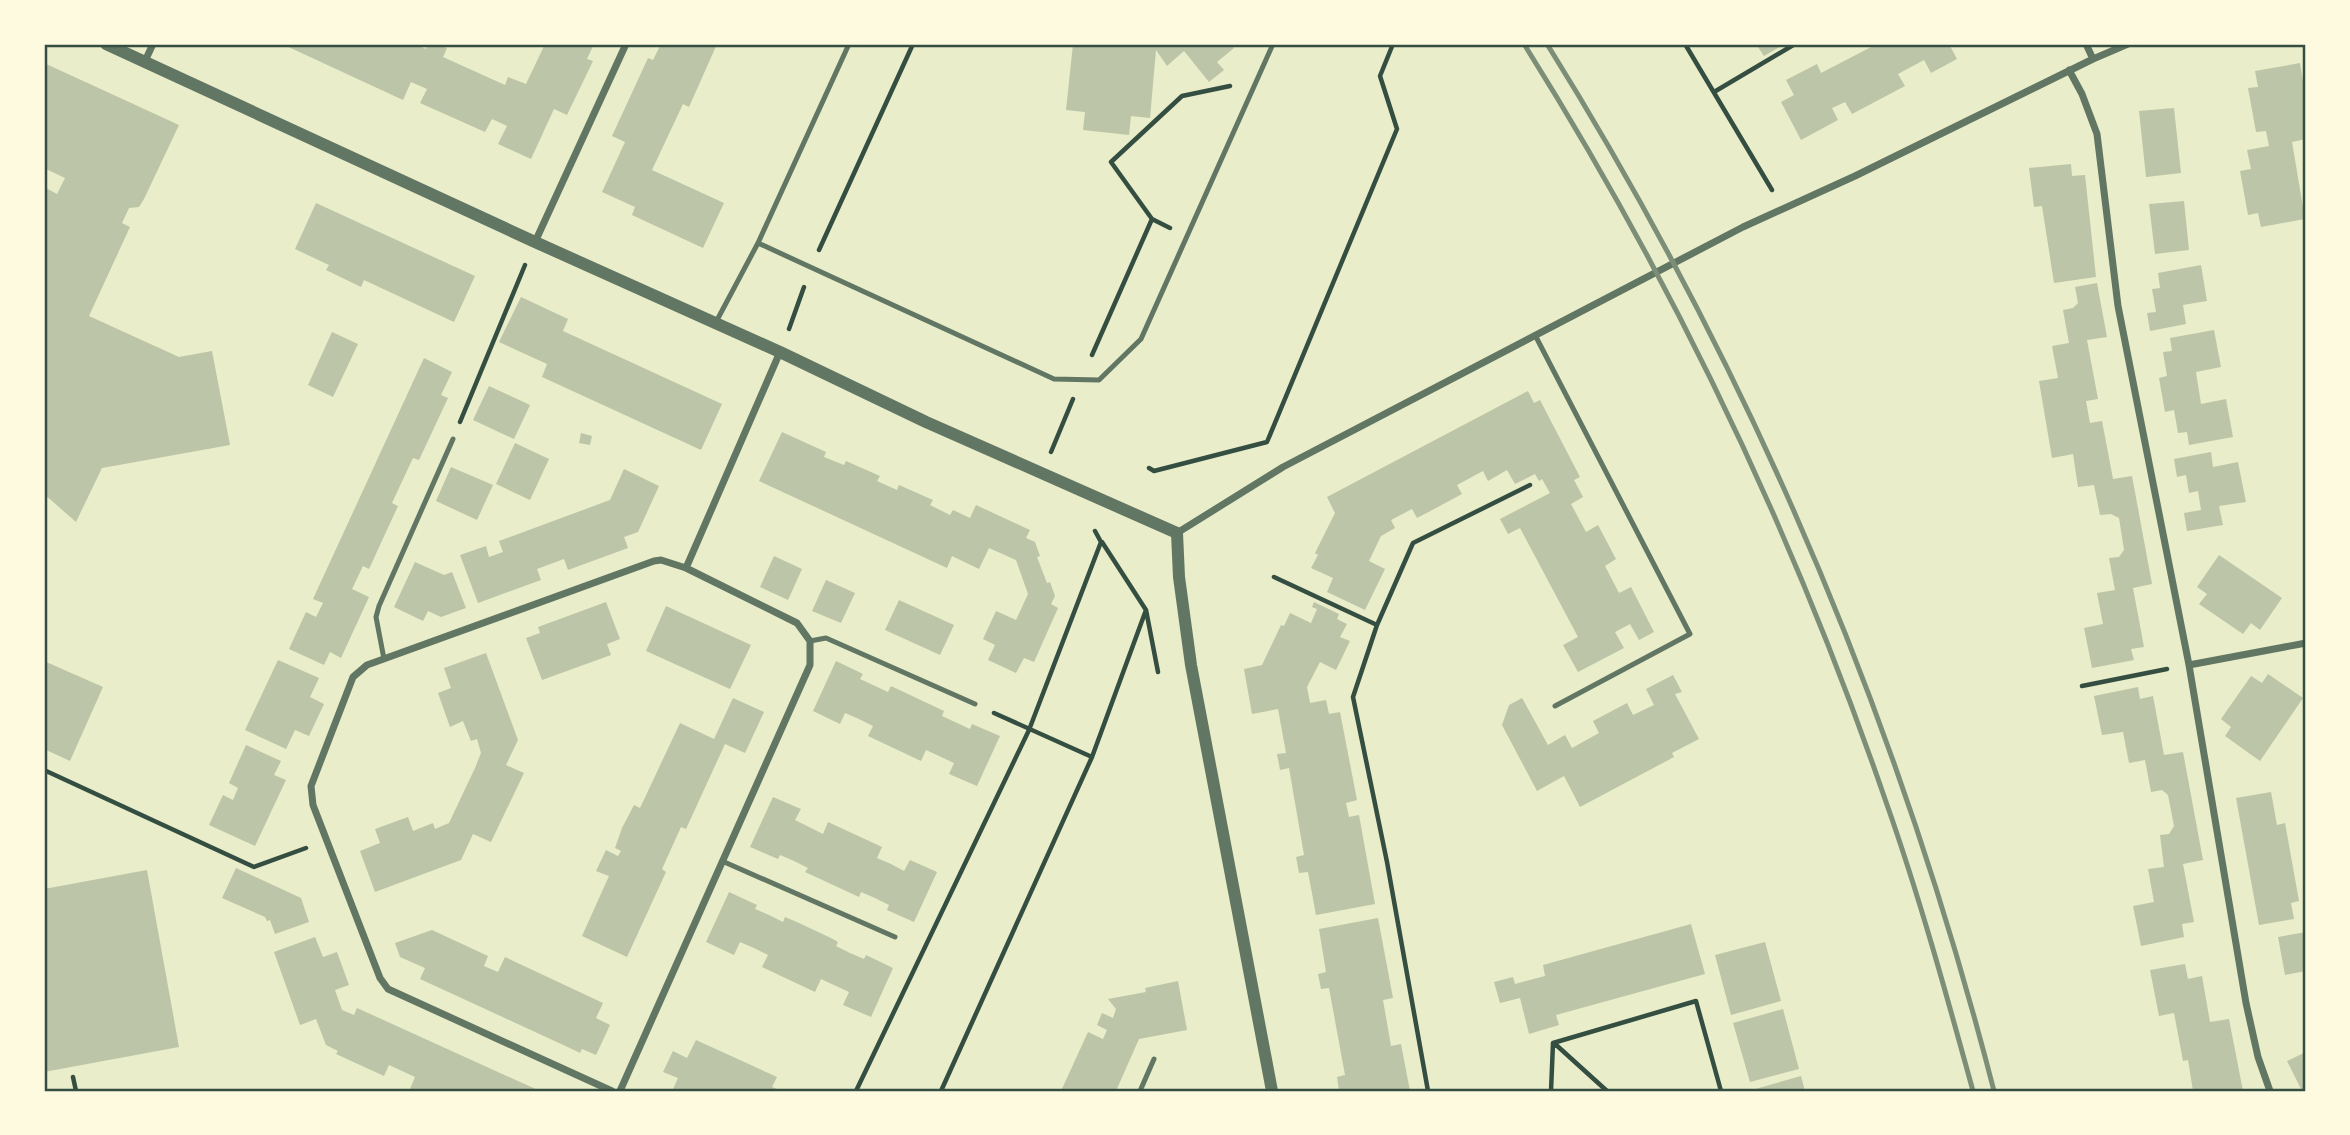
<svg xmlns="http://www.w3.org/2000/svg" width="2350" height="1135" font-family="'Libre Baskerville',serif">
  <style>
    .building { fill: #bcc5a7 }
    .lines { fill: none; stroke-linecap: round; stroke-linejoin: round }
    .path { stroke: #344e41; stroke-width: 4.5 }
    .service { stroke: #617663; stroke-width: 5 }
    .minor { stroke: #617663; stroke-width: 7 }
    .tertiary { stroke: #617663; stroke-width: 12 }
    .rail { stroke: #7c8e77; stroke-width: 5 }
    .neatline { fill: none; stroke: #344e41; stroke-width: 2.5 }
  </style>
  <rect width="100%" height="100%" fill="#e9edc9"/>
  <path class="building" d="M282 44H415L426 49 428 44H437L447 48 443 57 505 85 508 77 526 84 545 44H594L587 59 593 61 567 115 554 109 531 159 498 144 507 126 492 119 485 132 420 103 427 89 411 82 403 100Z
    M661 44H717L689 107 683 104 652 170 724 203 703 248 632 215 635 207 602 192 625 142 612 136 648 58 653 60Z
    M1073 44H1230L1234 48 1217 62 1224 70 1209 82 1184 51 1167 66 1156 50 1150 118 1131 116 1129 135 1083 130 1085 112 1066 110Z
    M1756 44H1785L1764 56Z
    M1877 44H1949L1957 59 1931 73 1924 60 1898 74 1905 86 1852 114 1845 102 1832 108 1838 120 1801 140 1781 102 1794 95 1786 80 1817 64 1821 73Z
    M44 63 179 125 144 199 139 207 129 208 122 223 130 227 89 316 179 357 212 351 230 445 102 468 76 522 44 494V193L46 188 57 194 65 178 44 168Z
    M2300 63 2306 99V139L2292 142 2305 219 2261 227 2258 213 2248 215 2240 171 2251 169 2247 150 2269 146 2266 131 2256 132 2248 88 2258 87 2255 71Z
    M2174 108 2181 173 2146 177 2139 111Z
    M2071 164 2072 176 2085 175 2096 277 2054 283 2042 206 2034 207 2029 168Z
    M2184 201 2189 250 2155 254 2149 204Z
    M316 203 475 276 454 322 364 280 361 287 326 270 329 265 295 249Z
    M2201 265 2207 301 2183 305 2186 324 2150 331 2147 313 2156 312 2152 289 2160 288 2158 273Z
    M2097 283 2107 337 2087 340 2098 399 2086 401 2090 423 2102 421 2113 479 2132 476 2152 584 2133 588 2144 647 2131 649 2134 660 2092 668 2084 628 2103 624 2097 593 2115 590 2109 558 2119 557 2124 550 2119 518 2111 514 2100 515 2094 485 2078 487 2073 454 2052 458 2039 381 2058 378 2052 346 2069 343 2063 310 2073 308 2078 303 2075 287Z
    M521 297 568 319 563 331 722 404 701 450 542 377 547 364 499 342Z
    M2214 330 2221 367 2196 372 2201 404 2226 399 2233 437 2189 445 2187 432 2178 433 2174 410 2165 412 2159 378 2167 376 2163 352 2172 351 2170 338Z
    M332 332 358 344 333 397 308 385Z
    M424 358 452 372 441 395 448 398 419 460 413 458 392 503 398 506 369 569 363 566 352 589 369 597 341 658 330 652 324 665 289 649 306 612 316 617 323 603 313 599Z
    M489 386 530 405 514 439 473 420Z
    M1528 391 1534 403 1540 400 1580 477 1574 480 1583 497 1571 504 1586 532 1598 525 1616 559 1605 566 1619 593 1631 587 1654 632 1639 640 1630 624 1615 632 1624 648 1578 672 1563 645 1578 637 1520 528 1508 534 1500 519 1550 493 1542 479 1539 481 1535 474 1515 484 1507 470 1488 481 1483 471 1457 485 1462 494 1436 508 1417 518 1412 509 1391 520 1395 528 1381 536 1369 561 1385 569 1365 610 1327 592 1333 578 1311 568 1318 555 1315 553 1335 513 1327 497Z
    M782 432 826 452 824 457 844 465 846 461 880 476 877 481 897 490 899 485 933 500 930 505 950 515 953 510 970 518 976 505 1030 530 1026 538 1035 542 1040 556 1037 557 1047 583 1050 582 1055 596 1051 604 1058 608 1034 662 1024 658 1016 673 988 660 995 645 983 639 996 611 1016 620 1028 594 1016 560 989 548 979 569 952 556 947 568 759 481Z
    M581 433 592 436 590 445 579 443Z
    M515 443 549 459 530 500 496 484Z
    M2211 452 2213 467 2238 462 2246 502 2219 506 2223 525 2187 531 2184 513 2201 510 2198 491 2189 493 2186 475 2177 477 2174 459Z
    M451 467 493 485 477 520 436 501Z
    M624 469 659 486 638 532 624 537 628 548 568 570 564 559 537 569 541 580 478 603 460 555 486 546 489 557 503 552 499 541 610 500Z
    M2219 555 2282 598 2260 630 2251 623 2243 634 2199 604 2207 594 2197 587Z
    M774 556 802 569 788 600 760 587Z
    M415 562 444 575 452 572 466 608 441 617 428 611 423 621 394 607Z
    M826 580 855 593 841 623 812 611Z
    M899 600 954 625 940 655 885 630Z
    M606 602 620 639 607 644 611 655 542 680 526 638 540 633 538 627Z
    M1314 602 1339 614 1337 619 1347 624 1340 637 1350 641 1336 670 1320 662 1307 687 1310 703 1326 700 1329 714 1340 712 1357 800 1346 803 1349 817 1359 815 1375 904 1316 915 1308 872 1299 873 1296 857 1304 855 1289 768 1280 770 1277 754 1286 753 1278 709 1252 714 1244 669 1262 665 1281 625 1284 626 1290 613 1311 623 1317 609 1312 607Z
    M666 606 751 645 730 689 646 651Z
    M486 653 518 740 506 765 524 773 491 842 473 834 461 860 375 892 360 851 380 843 375 829 408 817 413 831 433 823 435 829 449 823 475 768 481 753 477 739 471 741 463 721 450 727 438 693 451 688 444 668Z
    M278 660 319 678 310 697 324 704 309 736 295 730 286 749 245 730Z
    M44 661 103 687 70 761 44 749Z
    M836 661 863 674 860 679 888 692 891 686 944 711 942 716 970 729 972 724 1000 736 977 786 949 774 954 763 926 750 921 761 868 736 873 726 859 719 845 713 840 724 813 711Z
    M2268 674 2303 698 2260 761 2225 736 2231 727 2221 719 2251 676 2262 683Z
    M1673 675 1682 692 1675 694 1699 739 1672 753 1674 757 1580 807 1564 776 1537 791 1502 725 1509 705 1522 698 1548 745 1565 735 1572 748 1599 733 1593 721 1627 703 1633 715 1654 705 1646 689Z
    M2138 687 2140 699 2153 696 2164 755 2183 752 2203 860 2183 864 2194 922 2182 924 2184 937 2141 946 2133 906 2154 902 2148 869 2164 867 2160 835 2169 834 2174 826 2168 795 2162 790 2151 792 2145 760 2129 763 2123 732 2102 735 2094 696Z
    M733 698 764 712 745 753 725 744 686 829 681 827 662 869 666 872 627 957 582 936 609 876 596 871 606 850 618 856 621 851 615 848 622 828 634 805 640 808 680 723 714 739Z
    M246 745 281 761 274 775 286 780 255 846 209 825 223 795 233 800 238 788 229 783Z
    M2271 792 2277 825 2285 823 2299 901 2291 903 2294 919 2259 925 2236 798Z
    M773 797 801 809 795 820 823 834 828 822 882 847 877 858 891 864 904 871 910 860 937 872 914 922 887 910 889 905 875 898 861 892 859 897 805 872 808 868 794 861 780 855 778 859 750 847Z
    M236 868 301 898 309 922 275 934 270 920 267 921 265 917 222 898Z
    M147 870 179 1047 44 1072V889Z
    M729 892 757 905 755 909 769 915 783 922 785 917 799 923 831 938 838 942 836 946 850 953 864 959 866 955 893 968 871 1017 843 1005 849 992 821 979 815 992 762 967 768 955 754 948 740 942 734 955 706 942Z
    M1378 918 1393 998 1383 1000 1391 1046 1401 1044 1410 1091H1339L1337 1077 1345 1075 1329 988 1321 989 1318 974 1326 972 1319 929Z
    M1691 924 1705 974 1556 1015 1559 1025 1529 1034 1520 998 1500 1003 1494 982 1513 977 1515 984 1545 976 1543 965Z
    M432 930 488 956 484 966 498 972 505 957 603 1003 596 1018 610 1025 596 1055 582 1049 580 1053 572 1049 420 979 425 968 400 957 395 943Z
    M2306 932V971L2285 975 2278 937Z
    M315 937 323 957 337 952 349 985 335 990 342 1010 354 1015 357 1008 540 1091H415L410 1089 415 1077 389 1065 384 1076 336 1054 338 1051 326 1045 316 1019 300 1025 274 952Z
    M1765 942 1781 1001 1731 1015 1715 955Z
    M2185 964 2188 979 2202 976 2210 1022 2229 1019 2243 1091H2208L2207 1089 2193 1091 2188 1060 2183 1061 2174 1013 2159 1016 2150 970Z
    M1178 981 1187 1030 1139 1039 1116 1091H1061L1088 1032 1103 1039 1107 1030 1097 1025 1102 1013 1113 1018 1116 1009 1108 999 1146 992 1145 988Z
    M1783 1009 1799 1069 1750 1082 1733 1023Z
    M696 1040 777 1077 772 1087 782 1091H677L673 1089 678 1078 663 1072 673 1051 687 1058Z
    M2306 1052V1091H2302L2287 1061Z
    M1801 1076 1805 1091H1752V1090Z"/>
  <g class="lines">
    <path class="path" d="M1685 44 1772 190
      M1714 92 1795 44
      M1152 219 1170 228
      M819 250 913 44
      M789 329 804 287
      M1092 355 1152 219 1111 162 1182 96 1230 86
      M460 422 525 265
      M1051 452 1073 399
      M1149 468 1154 471 1267 442 1397 129 1380 76 1393 44
      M1274 577 1377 625
      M1146 610 1158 672
      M2082 686 2167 669
      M994 713 1092 757
      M44 770 254 867 306 848
      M1554 1043 1607 1091
      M73 1077 76 1091
      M856 1091 1029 730 1101 542 1095 531
      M941 1091 1092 757 1146 610 1102 542
      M1428 1091 1387 862 1353 697 1377 625 1413 543 1530 485
      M1551 1091 1553 1043 1696 1001 1721 1091"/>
    <path class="service" d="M758 243 1054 379 1099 380 1141 339 1273 44
      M716 322 758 243 849 44
      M1535 335 1690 634 1555 706
      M810 641 826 638 975 704
      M384 659 376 617 379 606 453 439
      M722 861 895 937
      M1140 1091 1154 1059"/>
    <path class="minor" d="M2086 44 2093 59
      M145 61 153 44
      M2069 70 2082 94 2097 134 2118 306 2189 665 2246 1003 2258 1057 2270 1091
      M535 242 626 44
      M1177 533 1283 467 1743 227 1855 176 2093 59 2128 44
      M2189 665 2306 643
      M612 1091 388 989 380 978 313 805 311 786 353 677 367 665 654 561 661 560 686 568 780 352
      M620 1091 810 665V641L797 623 686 568"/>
    <path class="tertiary" d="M106 44 535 242 780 352 926 422 1177 533 1179 577 1191 665 1272 1091"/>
    <path class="rail" d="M1524 44C1673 281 1794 535 1885 799 1919 895 1946 993 1973 1091
      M1547 44C1749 368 1899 721 1994 1091"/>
  </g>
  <rect width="2350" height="1135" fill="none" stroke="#fefae0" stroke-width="91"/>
  <rect x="46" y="46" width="2258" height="1044" class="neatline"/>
</svg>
